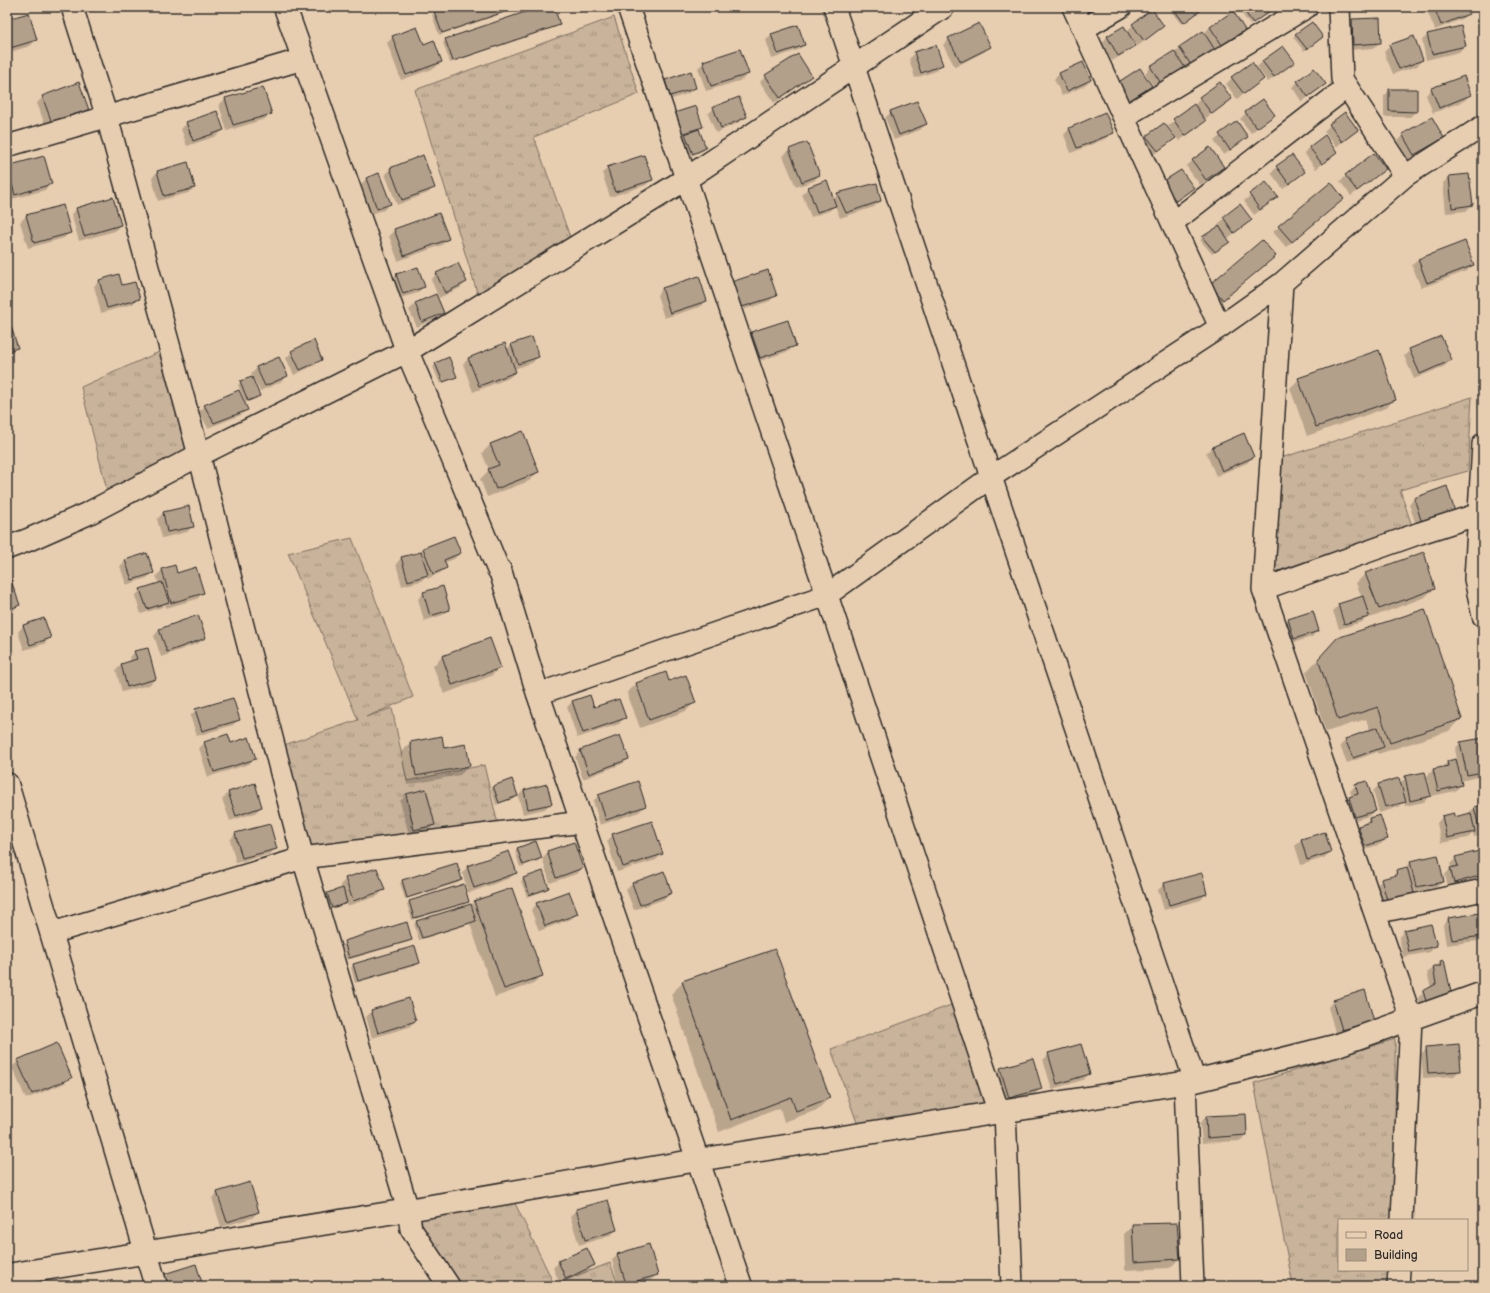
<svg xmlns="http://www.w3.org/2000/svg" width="1490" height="1293" font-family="'Balsamiq Sans',sans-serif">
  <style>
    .grass { fill: url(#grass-tufts); stroke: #7a6f62 }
    .shadow { fill: #0003; fill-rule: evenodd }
    .building { fill: #b3a08b; stroke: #2b2b2b }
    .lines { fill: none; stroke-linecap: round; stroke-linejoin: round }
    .minor-casing { stroke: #2b2b2b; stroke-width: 24 }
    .tertiary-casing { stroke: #2b2b2b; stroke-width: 25 }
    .minor { stroke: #e8ceb0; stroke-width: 21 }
    .tertiary { stroke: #e8ceb0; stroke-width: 22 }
  </style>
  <defs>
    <pattern id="grass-tufts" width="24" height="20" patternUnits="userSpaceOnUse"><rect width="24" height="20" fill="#c9b39a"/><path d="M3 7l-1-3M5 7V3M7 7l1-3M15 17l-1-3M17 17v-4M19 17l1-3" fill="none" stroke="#a3927e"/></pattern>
  </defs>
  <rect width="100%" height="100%" fill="#e8ceb0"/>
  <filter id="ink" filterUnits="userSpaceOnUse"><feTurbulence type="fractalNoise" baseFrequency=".025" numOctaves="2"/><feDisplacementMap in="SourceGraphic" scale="8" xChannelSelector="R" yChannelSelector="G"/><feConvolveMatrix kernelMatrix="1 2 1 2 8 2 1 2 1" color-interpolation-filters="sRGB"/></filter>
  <g filter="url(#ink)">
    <path class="grass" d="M614 17 639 94 534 137 574 248 481 305 415 90Z
      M159 352 199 455 108 494 81 387Z
      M1472 397 1468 471 1400 490 1412 526 1275 572 1281 458Z
      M352 538 413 697 366 717 392 708 407 781 484 765 500 833 303 858 275 748 358 720 288 553Z
      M962 1001 999 1113 861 1134 831 1049Z
      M1395 1039 1396 1220H1339V1270H1396V1286H1293L1254 1083Z
      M510 1193 554 1284 610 1263 619 1286H449L409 1214Z"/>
    <path class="shadow" d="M420 7H429L422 10Z
      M450 7H522L439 35 432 15 435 12Z
      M544 7H553L558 25 556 27 450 63 443 43 446 40Z
      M572 7H584L573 11Z
      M1174 7H1196V13L1181 24 1170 10Z
      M1205 7H1213L1208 11Z
      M1245 7H1266L1269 11 1250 25 1240 11Z
      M1391 7H1404L1393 11Z
      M1434 7H1466L1468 13 1462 19 1435 30 1428 13Z
      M1152 11 1163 26 1138 46 1136 44 1129 51 1112 61 1102 43 1107 37 1124 27 1126 31Z
      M1233 13 1244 30 1238 35 1216 50 1215 48 1208 55 1156 90 1145 73 1151 67 1174 53 1180 48 1203 34 1210 27Z
      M7 20 36 40 30 46 7 53Z
      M1352 20 1380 42 1374 48 1348 50 1346 26Z
      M772 35 804 44 798 50 772 59 766 40Z
      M1296 35 1319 39 1304 51 1293 37Z
      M1428 35 1465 46 1459 52 1426 60 1422 40Z
      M393 37 423 45 441 62 435 68 401 80 387 43Z
      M949 39 990 46 984 52 955 67 943 45Z
      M1390 46 1422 60 1417 66 1393 74 1384 52Z
      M915 53 941 65 936 71 915 78 909 59Z
      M1263 61 1294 62 1268 82 1257 67Z
      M704 62 747 74 742 80 706 91 698 68Z
      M1314 69 1325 84 1302 102 1292 87Z
      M690 73 695 88 689 93 664 102 659 87 665 81Z
      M1060 73 1090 80 1084 86 1062 96 1054 79Z
      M766 76H811L805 82 774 103 760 82Z
      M1232 78 1263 79 1237 99 1226 84Z
      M1151 86 1145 92 1123 106 1112 90Z
      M263 88 270 114 265 119 227 131 219 105 225 99Z
      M1432 89 1470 95 1464 101 1433 113 1426 95Z
      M1390 90 1416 111 1410 117H1384V96Z
      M43 97 87 109 82 115 46 128 37 103ZM82 111V113L47 124Z
      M1200 98 1231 99 1204 120 1199 127 1179 141 1168 126 1195 105Z
      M714 108 746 116 740 122 716 133 708 114Z
      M891 112 926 124 920 130 894 140 885 118Z
      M1246 113 1273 115 1251 133 1240 119Z
      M669 120 702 126 698 130 705 148 703 151 690 156 683 138 686 135 675 139Z
      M187 123 223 130 217 136 187 146 181 129Z
      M1236 123 1247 137 1224 155 1214 141Z
      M1330 125 1357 130 1336 147 1324 131Z
      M1069 129 1112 132 1107 138 1071 153 1064 135Z
      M1403 135 1443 137 1437 143 1408 160 1397 141Z
      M1147 137 1174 138 1152 156 1141 142Z
      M806 143 819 175 814 181 796 187 783 156 789 150Z
      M1309 147 1336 153 1316 169 1304 153Z
      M1210 148 1223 167 1200 185 1186 166Z
      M43 157 51 184 45 190 9 200 7 193V167Z
      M1277 167 1304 172 1283 189 1271 173Z
      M391 168 434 187 428 193 397 205 385 174Z
      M608 168 651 180 646 185 610 197 602 173Z
      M1385 169 1351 196 1340 181 1346 176Z
      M157 172 194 187 188 193 158 201 152 178Z
      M1469 175 1472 205 1466 211 1446 213 1443 183 1449 177Z
      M366 179 389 204 384 210 371 214 361 184Z
      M826 182 833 199 838 194 880 201 874 207 840 218 835 206 829 211 811 217 802 194 808 188Z
      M1266 183 1277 197 1254 215 1244 201Z
      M1193 188 1170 206 1157 189Z
      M1337 204 1286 247 1273 232 1279 227Z
      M62 206 70 232 64 238 28 248 20 222 26 216Z
      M1240 206 1251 220 1227 239V244L1212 254 1200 240 1220 227 1218 224Z
      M77 209 120 225 115 231 79 241 71 214Z
      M394 230 448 239 442 245 398 261 389 236Z
      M1275 256 1217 305 1205 291Z
      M1418 260 1473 265 1467 271 1421 288 1412 265Z
      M458 264 466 282 460 288 439 298 431 280 436 274Z
      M768 272 775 295 770 301 734 313Z
      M397 275 423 287 418 293 397 299 391 281Z
      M99 281 122 287 138 298 133 304 101 313 94 286Z
      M662 289 706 301 700 307 664 318 657 295Z
      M436 296 443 313 437 318 417 327 409 310 415 304Z
      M7 321 17 347 11 353 7 354Z
      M752 333 795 345 789 351 754 363 746 339Z
      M1440 337 1450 360 1445 366 1414 379 1404 356 1410 350Z
      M532 338 538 357 532 363 514 369 515 372 509 378 473 392 463 364 468 359 506 350 511 345Z
      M292 352 321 359 315 365 294 375 286 358Z
      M436 364 456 376 453 379 440 384 433 367Z
      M257 368 287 376 281 382 260 391 251 374Z
      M1299 379 1395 399 1386 408 1307 436 1290 388Z
      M241 382 258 396 256 399 244 403 247 409 241 415 208 428 199 412 205 406 245 402 238 385Z
      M1243 434 1253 457 1247 463 1216 476 1206 453 1212 448Z
      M491 444 538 472 529 481 487 497 480 479 489 470 482 453Z
      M1414 498 1454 511 1417 528 1409 504Z
      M163 513 193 526 187 532 162 538 157 519Z
      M423 549 460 553 454 559 444 563 446 568 440 573 427 579 426 576 421 581 402 586 396 564 401 558 419 553Z
      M1423 553 1434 588 1425 597 1370 618 1369 615 1362 622 1339 629 1333 611 1339 605 1362 598 1356 583 1365 574Z
      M126 561 153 573 147 578 126 585 120 566Z
      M174 567 176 574 203 593 197 599 166 608 165 604 162 607 141 614 135 596 141 590 159 584 156 576 162 570Z
      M7 580 19 605 13 611 7 613Z
      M424 593 449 609 443 615 424 621 418 599Z
      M197 616 205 638 199 643 161 657 154 636 159 630Z
      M1288 620 1317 631 1312 637 1289 644 1283 625Z
      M23 626 50 638 44 644 24 650 18 632Z
      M1337 639 1460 719 1449 731 1378 754 1377 752 1347 763 1340 746 1346 740 1370 731 1366 719 1326 732 1306 672Z
      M489 640 500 668 491 676 444 694 433 666 442 657Z
      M135 652 155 679 149 685 122 692 116 670 122 665 130 662 129 657Z
      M665 674 668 683 695 702 686 711 640 728 627 693 636 684Z
      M572 702 593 709 624 718 619 724 577 738 567 707Z
      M196 710 239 719 233 725 197 736 190 716Z
      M1483 739V776L1460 781 1461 785 1455 791 1432 796 1427 776 1433 770 1441 769 1447 762 1457 760 1455 749 1460 743Z
      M205 743 230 744 255 758 249 764 208 777 199 748Z
      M410 743 443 749 469 766 460 775 407 785 401 752Z
      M581 751 628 759 622 764 583 779 575 757Z
      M1406 777 1429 796 1424 802 1405 806 1404 802 1399 807 1379 813 1373 791 1379 785 1399 784Z
      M254 785 261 807 255 813 230 821 222 799 228 793Z
      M1356 785 1374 811 1369 816 1349 822 1344 803 1352 797 1350 791Z
      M493 786 517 796 515 798 496 805 491 789Z
      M524 790 550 804 545 809 523 814 518 796Z
      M425 791 434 825 428 831 409 835 400 801 406 795Z
      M598 796 645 806 639 812 600 825 593 801Z
      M1483 805V835L1474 837 1473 833 1468 838 1441 843 1437 823 1442 817 1453 818 1469 815 1468 813 1474 808Z
      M1379 816 1387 838 1381 844 1359 851 1353 833 1369 819Z
      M1324 833 1330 852 1324 858 1301 865 1295 846 1301 840Z
      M235 834 276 849 270 854 236 863 230 840Z
      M613 835 662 854 656 860 617 872 607 841Z
      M1483 839V875L1478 880 1448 888 1445 875 1451 868 1450 864 1456 858 1479 852 1477 844Z
      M535 842 541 858 538 861 520 867 515 851 517 849Z
      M548 852 582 868 576 874 550 883 542 858Z
      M1411 862 1443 881 1437 887 1413 892 1407 898 1382 906 1376 886 1382 880 1391 877 1397 871 1405 869Z
      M467 867 515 873 510 878 469 893 462 873Z
      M663 872 671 893 665 899 634 910 626 890 632 884Z
      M1201 874 1206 894 1201 900 1164 910 1158 890 1164 884Z
      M524 878 548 888 545 891 527 897 521 881Z
      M346 879 383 890 378 896 347 906 346 903 344 905 329 910 325 896 327 893 342 889 340 885Z
      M461 880 458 883 405 899 400 883 402 881Z
      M512 889 542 975 533 984 495 997 470 924 419 940 414 924 417 922 471 906 474 902Z
      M468 901 465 904 412 920 407 904 409 902Z
      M537 904 577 914 571 919 539 931 531 910Z
      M1448 919 1483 935 1477 941 1446 945 1443 925Z
      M1404 931 1435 946 1430 952 1403 957 1399 937Z
      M411 939 408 942 347 960 342 945 345 942Z
      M415 947 419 962 417 965 355 983 351 968 353 965Z
      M1441 962 1450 992 1445 998 1420 1006 1418 998 1423 992 1431 988 1427 973Z
      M683 982 829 1098 817 1110 784 1122 780 1108 719 1132 671 994Z
      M1333 1001 1373 1021 1336 1036 1328 1007Z
      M372 1011 415 1021 409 1027 372 1038 366 1017Z
      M1427 1048 1460 1070 1454 1076 1423 1078 1421 1054Z
      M1049 1054 1089 1074 1083 1080 1052 1089 1043 1060Z
      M18 1061 70 1078 65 1083 26 1099 12 1067Z
      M1001 1069 1041 1088 1035 1094 1004 1103 995 1075Z
      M1206 1117 1246 1135 1241 1141 1202 1143 1200 1123Z
      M218 1192 258 1212 252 1218 221 1227 212 1198Z
      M608 1201 616 1230 610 1236 579 1245 570 1216 576 1210Z
      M1133 1225 1179 1259 1170 1268 1125 1270 1124 1234Z
      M617 1255 657 1274 651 1280 631 1286H619L612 1260Z
      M559 1262 593 1265 588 1271 560 1284 553 1268Z"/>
    <path class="building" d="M446 7H519L442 33 434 11Z
      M540 7H554L560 25 453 61 445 39Z
      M1084 7H1103L1091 16Z
      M1172 7H1198L1200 11 1184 23Z
      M1267 7 1270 11 1253 23 1242 8Z
      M1434 7H1467L1469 14 1441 25Z
      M1152 9 1164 26 1144 41 1132 24Z
      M1233 11 1245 30 1222 45 1210 27Z
      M29 13 37 40 10 48 7 39V19Z
      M1380 18 1381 43 1353 45 1352 19Z
      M1312 22 1323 37 1307 49 1295 34Z
      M979 23 991 47 961 62 948 38Z
      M798 25 805 45 778 54 771 34Z
      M1124 26 1136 46 1118 56 1107 36Z
      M1461 26 1466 46 1432 54 1427 34Z
      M417 27 424 44 434 40 442 62 406 75 392 36Z
      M1203 31 1215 50 1191 65 1179 47Z
      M1414 36 1423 60 1399 69 1389 45Z
      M936 45 943 65 921 73 914 52Z
      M1283 46 1295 62 1274 77 1262 61Z
      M740 49 749 74 711 86 703 61Z
      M1174 51 1186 69 1162 85 1150 66Z
      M798 54 812 76 780 98 765 75Z
      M1083 62 1091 80 1067 91 1059 73Z
      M1252 62 1264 79 1244 94 1231 77Z
      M1140 68 1152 86 1129 101 1117 83Z
      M1314 68 1326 84 1308 97 1297 81Z
      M691 71 696 88 670 96 665 80Z
      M1464 76 1471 95 1439 108 1431 88Z
      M79 82 89 110 52 123 42 96Z
      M1220 82 1232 99 1212 114 1199 97Z
      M263 87 272 114 233 125 225 98Z
      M1389 89H1417V112L1389 111Z
      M739 97 747 117 721 128 713 107Z
      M1263 99 1275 115 1257 128 1245 112Z
      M917 101 927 124 899 135 890 111Z
      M1194 104 1206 121 1185 136 1173 119Z
      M696 106 703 127 680 134 674 113Z
      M217 111 224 130 193 141 186 122Z
      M1105 112 1114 133 1077 148 1069 128Z
      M1345 112 1358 130 1342 142 1329 124Z
      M1432 117 1444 138 1414 155 1402 134Z
      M1237 121 1248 137 1230 150 1219 134Z
      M1164 123 1176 138 1158 151 1146 136Z
      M699 129 706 148 693 154 685 134Z
      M1325 135 1337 153 1322 164 1309 147Z
      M807 142 820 175 802 182 789 149Z
      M1210 147 1224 167 1206 180 1192 160Z
      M1374 153 1386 169 1357 191 1345 175Z
      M423 155 435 188 402 200 390 168Z
      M644 155 653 180 615 192 607 167Z
      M1292 155 1305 172 1289 184 1276 166Z
      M44 156 52 184 15 195 7 166Z
      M188 162 195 188 164 196 157 171Z
      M1181 170 1194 188 1176 201 1162 182Z
      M379 173 391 204 377 209 366 178Z
      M1469 174 1473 205 1452 208 1449 176Z
      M827 180 836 206 817 212 808 187Z
      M1266 182 1278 197 1260 210 1249 194Z
      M1331 182 1344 199 1292 242 1278 226Z
      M877 183 881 201 846 213 837 193Z
      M113 197 121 225 84 236 76 208Z
      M1240 204 1252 220 1234 233 1223 217Z
      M63 205 71 233 34 243 26 215Z
      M439 213 449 239 404 256 394 229Z
      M1219 226 1230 242 1215 252 1202 237Z
      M1262 240 1276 256 1223 300 1210 284Z
      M1465 241 1474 265 1427 283 1418 259Z
      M458 263 467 282 445 293 436 273Z
      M418 267 425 287 403 294 396 274Z
      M768 270 777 296 739 308 731 282Z
      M119 274 122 285 135 282 140 299 107 308 99 280Z
      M699 276 707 301 670 313 662 288Z
      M436 294 444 313 422 322 415 303Z
      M7 320H9L18 348 7 351Z
      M788 320 796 346 760 358 751 332Z
      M1441 336 1452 360 1420 374 1409 349Z
      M532 337 539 357 518 364 511 344Z
      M314 340 322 360 300 370 291 351Z
      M505 343 516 372 479 386 468 358Z
      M1379 350 1396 400 1316 427 1298 378Z
      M279 357 288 376 265 386 256 367Z
      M449 357 457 377 443 382 435 363Z
      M252 377 260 396 248 401 240 381Z
      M239 390 248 410 214 423 204 405Z
      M523 431 539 472 496 489 488 469 499 465 490 444Z
      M1244 433 1254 457 1222 471 1212 447Z
      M1447 486 1455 512 1422 523 1414 498Z
      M189 506 194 527 167 532 163 512Z
      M454 536 461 553 444 560 447 568 433 574 423 548Z
      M421 552 428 575 408 581 401 557Z
      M1424 552 1435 589 1379 609 1365 573Z
      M147 553 154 573 132 580 125 560Z
      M175 565 177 573 196 567 204 593 171 603 162 569Z
      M10 578 20 605 7 610V579Z
      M162 582 169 602 147 609 140 589Z
      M443 586 450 610 430 616 423 592Z
      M1363 596 1369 617 1344 624 1338 604Z
      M1425 609 1462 719 1390 743 1378 707 1338 720 1318 659 1337 638Z
      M1313 611 1319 631 1294 639 1288 619Z
      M198 615 206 638 167 652 159 629Z
      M44 618 51 638 30 645 23 625Z
      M490 638 501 668 452 685 442 656Z
      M148 648 156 679 127 687 121 664 137 659 134 651Z
      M666 672 669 681 686 675 696 703 649 720 636 683Z
      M590 695 594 707 619 699 626 718 583 733 572 701Z
      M233 698 240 720 202 731 195 709Z
      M1378 727 1384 747 1353 758 1345 739Z
      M228 734 231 743 249 737 256 759 214 772 204 742Z
      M620 735 629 759 589 774 580 750Z
      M442 736 444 748 466 744 470 766 416 776 410 742Z
      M1483 738V772L1467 775 1460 742Z
      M1456 759 1462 785 1438 791 1433 769 1448 766 1447 761Z
      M1425 772 1431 796 1410 801 1405 776Z
      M1399 778 1406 802 1385 807 1378 784Z
      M512 779 518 796 499 803 493 786Z
      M638 781 646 806 606 820 598 795Z
      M1367 781 1376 811 1355 817 1349 797 1358 794 1355 784Z
      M255 783 262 807 236 816 228 792Z
      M547 784 552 804 528 809 524 790Z
      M426 789 435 825 414 830 406 794Z
      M1483 804V831L1480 832 1474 807Z
      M1454 813V817L1471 813 1475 832 1447 838 1442 816Z
      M1380 815 1388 839 1365 846 1358 826 1370 822 1369 818Z
      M652 821 663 854 623 867 612 834Z
      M270 824 277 849 242 858 235 833Z
      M1325 832 1331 852 1307 860 1301 839Z
      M536 841 542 858 523 865 517 848Z
      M574 842 583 868 556 878 547 851Z
      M509 851 517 873 474 888 467 866Z
      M1479 851 1483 868V875L1454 883 1450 868 1458 866 1455 857Z
      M1438 855 1444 882 1416 887 1410 861Z
      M457 863 462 880 407 898 402 880Z
      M1407 867 1414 893 1387 900 1381 879 1397 875 1396 870Z
      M377 868 385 890 353 901 345 878Z
      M543 871 549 888 529 895 523 878Z
      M664 871 672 893 640 905 632 883Z
      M1202 873 1207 894 1169 905 1164 883Z
      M464 884 469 902 414 918 409 901Z
      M343 888 347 903 332 908 327 893Z
      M512 888 543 976 504 989 474 901Z
      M569 891 578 914 545 926 536 903Z
      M471 904 476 921 422 938 416 921Z
      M1480 913 1483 936 1452 940 1448 918Z
      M407 922 412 940 349 958 344 941Z
      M1431 924 1437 946 1409 952 1404 930Z
      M415 946 420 963 358 981 353 964Z
      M775 949 830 1098 796 1111 791 1097 731 1120 682 981Z
      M1444 960 1451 992 1426 1001 1423 991 1436 984 1433 966H1441L1440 961Z
      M1365 990 1374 1021 1342 1030 1333 1000Z
      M409 998 416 1021 378 1033 371 1010Z
      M57 1043 72 1078 32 1094 17 1060Z
      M1081 1044 1090 1074 1057 1084 1048 1053Z
      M1459 1044 1461 1071 1428 1073 1426 1047Z
      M1033 1058 1042 1089 1009 1098 1000 1068Z
      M1246 1114 1247 1135 1207 1138 1206 1116Z
      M250 1182 259 1212 227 1222 217 1192Z
      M608 1200 617 1230 585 1240 576 1209Z
      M1177 1223 1180 1259 1134 1262 1132 1224Z
      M649 1244 658 1275 626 1284 617 1254Z
      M587 1248 595 1265 566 1279 558 1261Z
      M196 1264 203 1286H167L164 1274Z"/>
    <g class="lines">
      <defs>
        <path id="minor" d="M72 7 107 117 199 455 303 858 408 1210 411 1229 449 1286
          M628 7 827 595 999 1113
          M834 7 991 477 1195 1081
          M1073 7 1220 327
          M1339 7 1342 79 1405 176
          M1083 29 1121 7
          M1124 117 1307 7
          M7 146 303 59
          M1172 223 1347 87
          M1282 283 1263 589 1411 1018 1402 1220
          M1483 444 1475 579 1483 616
          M1263 589 1420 533 1479 514
          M538 694 827 595 991 477 1220 327 1282 283 1405 176 1483 126
          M1375 913 1483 890
          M52 933 303 858 582 822
          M1185 1083 1193 1286
          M1005 1111 1012 1286
          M1398 1286 1399 1270"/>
        <path id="tertiary" d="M285 7 407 351 454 462 498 569 500 570 538 694 741 1286
          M7 548 28 540 89 513 199 455 407 351 686 179 943 7
          M7 784 156 1286
          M7 1275 408 1210 698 1160 1195 1081 1335 1046 1483 993"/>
      </defs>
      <use href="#minor" class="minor-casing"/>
      <use href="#tertiary" class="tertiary-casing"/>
      <use href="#minor" class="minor"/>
      <use href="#tertiary" class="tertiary"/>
    </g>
  </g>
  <rect width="1490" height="1293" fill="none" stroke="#e8ceb0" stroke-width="24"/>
  <rect x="12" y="12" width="1466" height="1269" fill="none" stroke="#2b2b2b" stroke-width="1.5" filter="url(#ink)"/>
  <rect x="1338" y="1219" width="130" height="52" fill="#e8ceb0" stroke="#9c8d7b"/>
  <rect x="1346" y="1232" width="20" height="6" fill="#e8ceb0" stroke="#9c8d7b"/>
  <text x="1374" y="1239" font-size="12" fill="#2b2b2b">Road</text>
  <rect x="1346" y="1249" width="20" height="12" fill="#b3a08b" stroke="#9c8d7b"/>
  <text x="1374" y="1259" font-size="12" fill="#2b2b2b">Building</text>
</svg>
